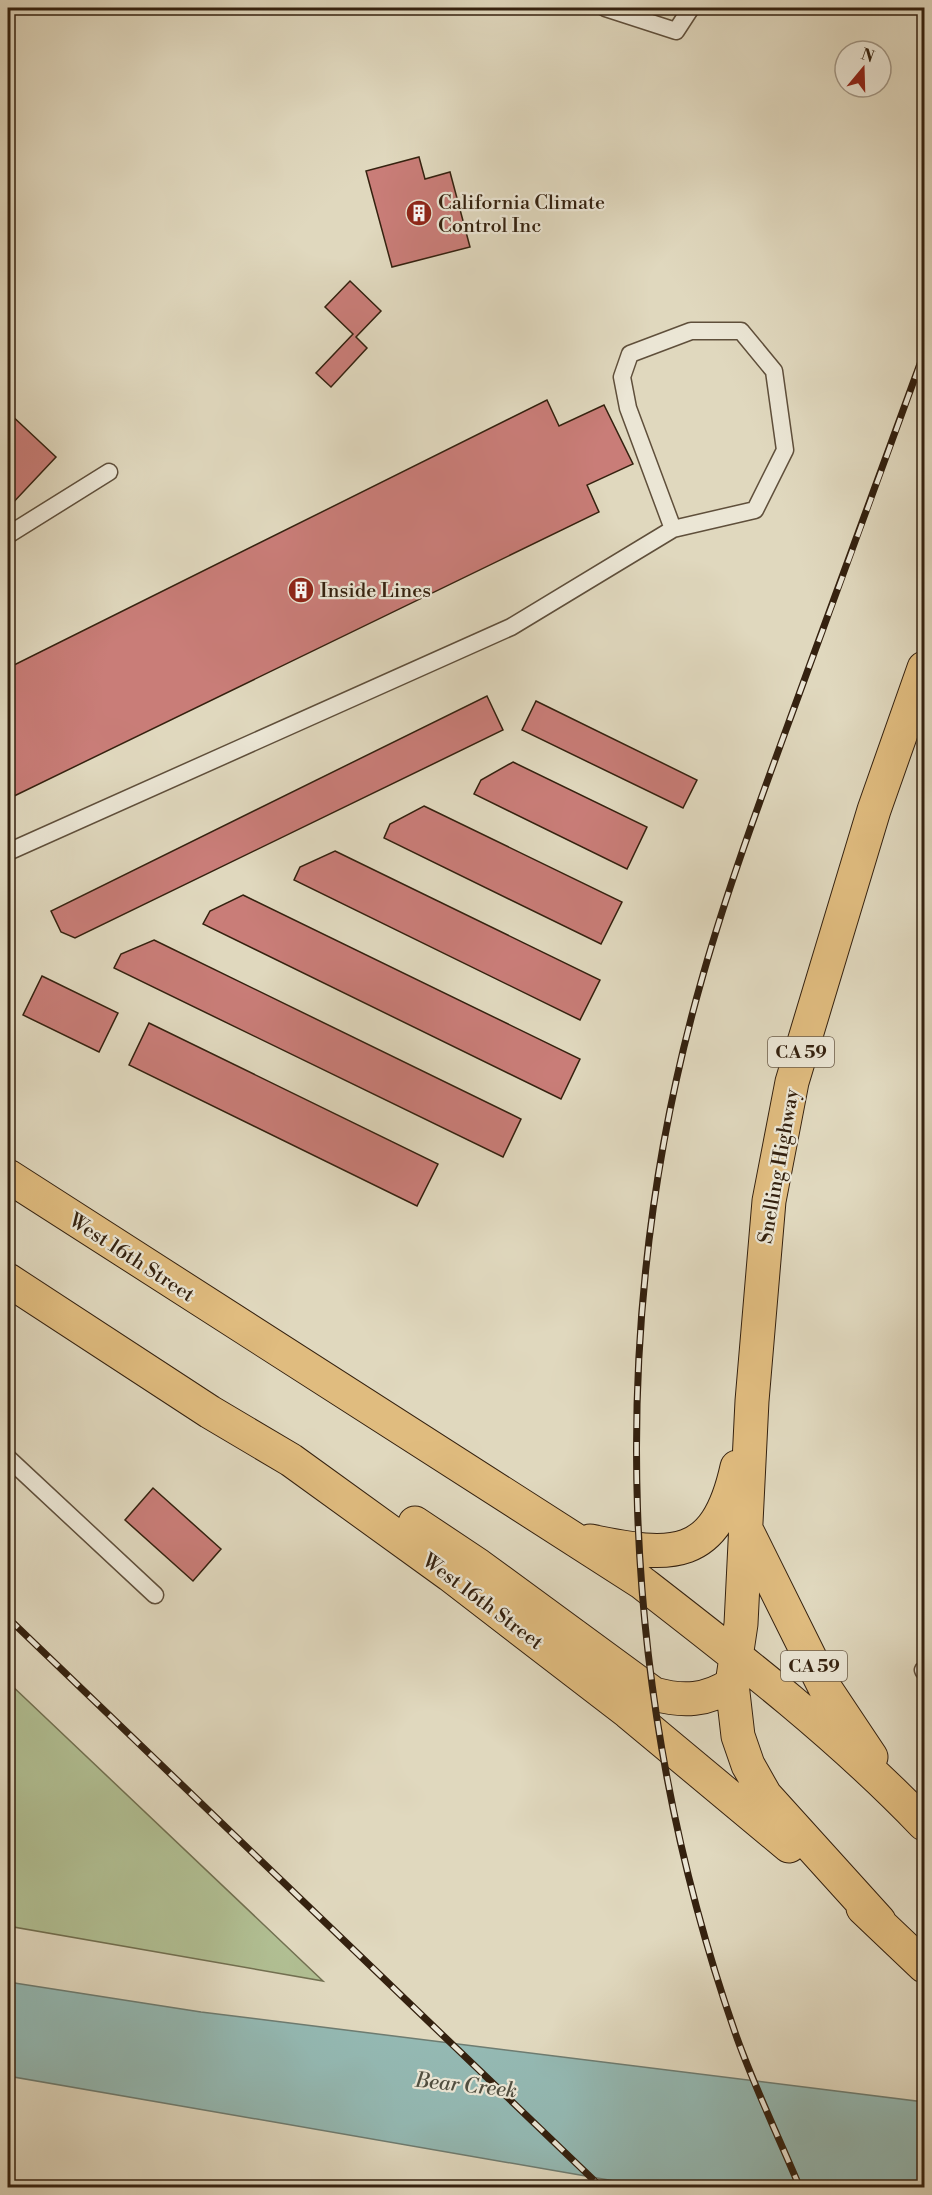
<svg xmlns="http://www.w3.org/2000/svg" width="932" height="2195" font-family="'Libre Bodoni',serif">
  <style>
    .green { fill: #b1bf93; stroke: #727051; stroke-width: 1.5 }
    .water { fill: #94b9b3; stroke: #6e7c71; stroke-width: 1.5 }
    .building { fill: #c97d78; stroke: #34210f; stroke-width: 1.5 }
    .lines { fill: none; stroke-linecap: round; stroke-linejoin: round }
    .lane-casing { stroke: #5f4f3b; stroke-width: 19 }
    .primary-casing { stroke: #34210f; stroke-width: 35 }
    .lane { stroke: #ebe6d5; stroke-width: 16 }
    .primary { stroke: #e0bc7f; stroke-width: 33 }
    .rail-casing { stroke: #34210f; stroke-width: 7 }
    .rail { stroke: #ebe6d5; stroke-width: 4.5; stroke-dasharray: 14; stroke-linecap: butt }
    .labels { text-anchor: middle; stroke-width: 4.5; stroke-linejoin: round; paint-order: stroke }
    .shield { fill: #ebe6d5; stroke: #6b5c4a; stroke-width: 1.5 }
    .shield-label { font-size: 18px; font-weight: bold; fill: #34210f }
    .poi-label { font-size: 20px; fill: #34210f; stroke: #ebe6d5; text-anchor: start }
    .street-label { font-size: 20px; fill: #34210f; stroke: #ebe6d5 }
    .water-label { font-size: 21px; font-style: italic; fill: #514f40; stroke: #ebe6d5 }
  </style>
  <rect width="100%" height="100%" fill="#e0d8be"/>
  <filter id="stains"><feTurbulence type="fractalNoise" baseFrequency=".00333" numOctaves="4"/><feColorMatrix values="0 0 0 0 .2 0 0 0 0 .09 0 0 0 0 .02 0 0 0 .5 -.17"/></filter>
  <radialGradient id="worn" r=".72"><stop offset=".6" stop-color="#630" stop-opacity="0"/><stop offset="1" stop-color="#630" stop-opacity=".3"/></radialGradient>
  <path class="green" d="M8 1682 323 1981 8 1926Z"/>
  <path class="water" d="M8 1982 201 2012 924 2102V2187H649L8 2076Z"/>
  <path class="building" d="M419 157 425 179 450 172 470 247 392 267 366 171Z
    M350 281 381 311 356 337 367 348 331 387 316 373 353 334 325 307Z
    M547 400 559 426 604 405 633 464 587 485 599 512 8 799V668Z
    M8 412 56 457 9 507 8 506Z
    M487 696 503 730 75 938 61 932 51 911Z
    M536 701 697 780 683 808 522 730Z
    M513 762 647 827 627 869 474 794 481 780Z
    M424 806 622 902 601 944 384 838 390 824Z
    M335 851 600 980 580 1020 294 880 300 867Z
    M243 895 580 1059 561 1099 203 924 210 911Z
    M154 940 521 1119 503 1157 114 968 121 954Z
    M42 976 118 1013 99 1052 23 1015Z
    M149 1023 438 1164 417 1206 129 1065Z
    M153 1488 221 1549 193 1581 125 1520Z"/>
  <g class="lines">
    <defs>
      <path id="lane" d="M605 8 676 31 691 8
        M8 535 109 472
        M8 852 511 627 673 529 755 510 785 450 774 371 741 331H691L630 354 622 377 628 408 673 529
        M8 1458 155 1595
        M923 1670 924 1672"/>
      <path id="primary" d="M8 1176 641 1582C739 1658 839 1735 924 1824
        M8 1280 210 1412 291 1460 450 1575 628 1712 789 1846
        M415 1523 478 1565 654 1694C683 1702 707 1701 732 1684
        M747 1531 825 1688 871 1757
        M590 1541C672 1558 716 1562 737 1467
        M863 1908 924 1966
        M879 1921 765 1795 748 1765 738 1736 732 1684 741 1624 752 1401 769 1201 792 1082 874 810 924 668"/>
    </defs>
    <use href="#lane" class="lane-casing"/>
    <use href="#primary" class="primary-casing"/>
    <use href="#lane" class="lane"/>
    <use href="#primary" class="primary"/>
    <defs>
      <path id="rail" d="M8 1618 602 2188
        M800 2188C779 2138 755 2088 737 2038 617 1697 603 1322 703 975 733 870 772 769 809 667 848 563 886 458 924 353"/>
    </defs>
    <use href="#rail" class="rail-casing"/>
    <use href="#rail" class="rail"/>
  </g>
  <defs>
    <symbol id="building-disc" viewBox="-11 -11 22 22"><circle r="9.5" fill="#8f2418" stroke="#ebe6d5"/><path d="M-4-6H4V6H1V3H-1V6H-4ZM-2.5-4.3h1.7v1.8h-1.7ZM.8-4.3h1.7v1.8H.8ZM-2.5-1h1.7V.8h-1.7ZM.8-1h1.7V.8H.8Z" fill="#fff"/></symbol>
  </defs>
  <g fill-rule="evenodd">
    <use href="#building-disc" x="404" y="198" width="30" height="30"/>
    <use href="#building-disc" x="286" y="575" width="30" height="30"/>
  </g>
  <g class="labels">
    <g class="shield">
      <rect x="768" y="1037" width="66" height="30" rx="4.5"/>
      <rect x="781" y="1651" width="66" height="30" rx="4.5"/>
    </g>
    <g class="shield-label">
      <text x="801" y="1058">CA 59</text>
      <text x="814" y="1672">CA 59</text>
    </g>
    <g class="poi-label">
      <text x="438" y="209">California Climate<tspan x="438" dy="23">Control Inc</tspan></text>
      <text x="320" y="597">Inside Lines</text>
    </g>
    <g class="street-label">
      <text transform="translate(778 1166) rotate(-80)" y="7">Snelling Highway</text>
      <text transform="translate(132 1257) rotate(33)" y="7">West 16th Street</text>
      <text transform="translate(483 1601) rotate(37)" y="7">West 16th Street</text>
    </g>
    <g class="water-label">
      <text transform="translate(466 2085) rotate(6)" y="7">Bear Creek</text>
    </g>
  </g>
  <rect width="932" height="2195" fill="none" stroke="#e0d8be" stroke-width="30"/>
  <rect x="9" y="9" width="914" height="2177" fill="none" stroke="#34210f" stroke-width="3"/>
  <rect x="15" y="15" width="902" height="2165" fill="none" stroke="#34210f" stroke-width="1.5"/>
  <g transform="translate(863 69) rotate(19)"><circle r="28" fill="#ebe6d5" stroke="#a29786" stroke-width="1.5"/>
  <path d="M0-4.5L10 22L0 15L-10 22Z" fill="#8f2418"/>
  <text y="-9" font-size="16" font-weight="bold" text-anchor="middle" fill="#34210f">N</text>
  </g>
  <rect width="100%" height="100%" filter="url(#stains)"/>
  <rect width="100%" height="100%" fill="url(#worn)"/>
</svg>
